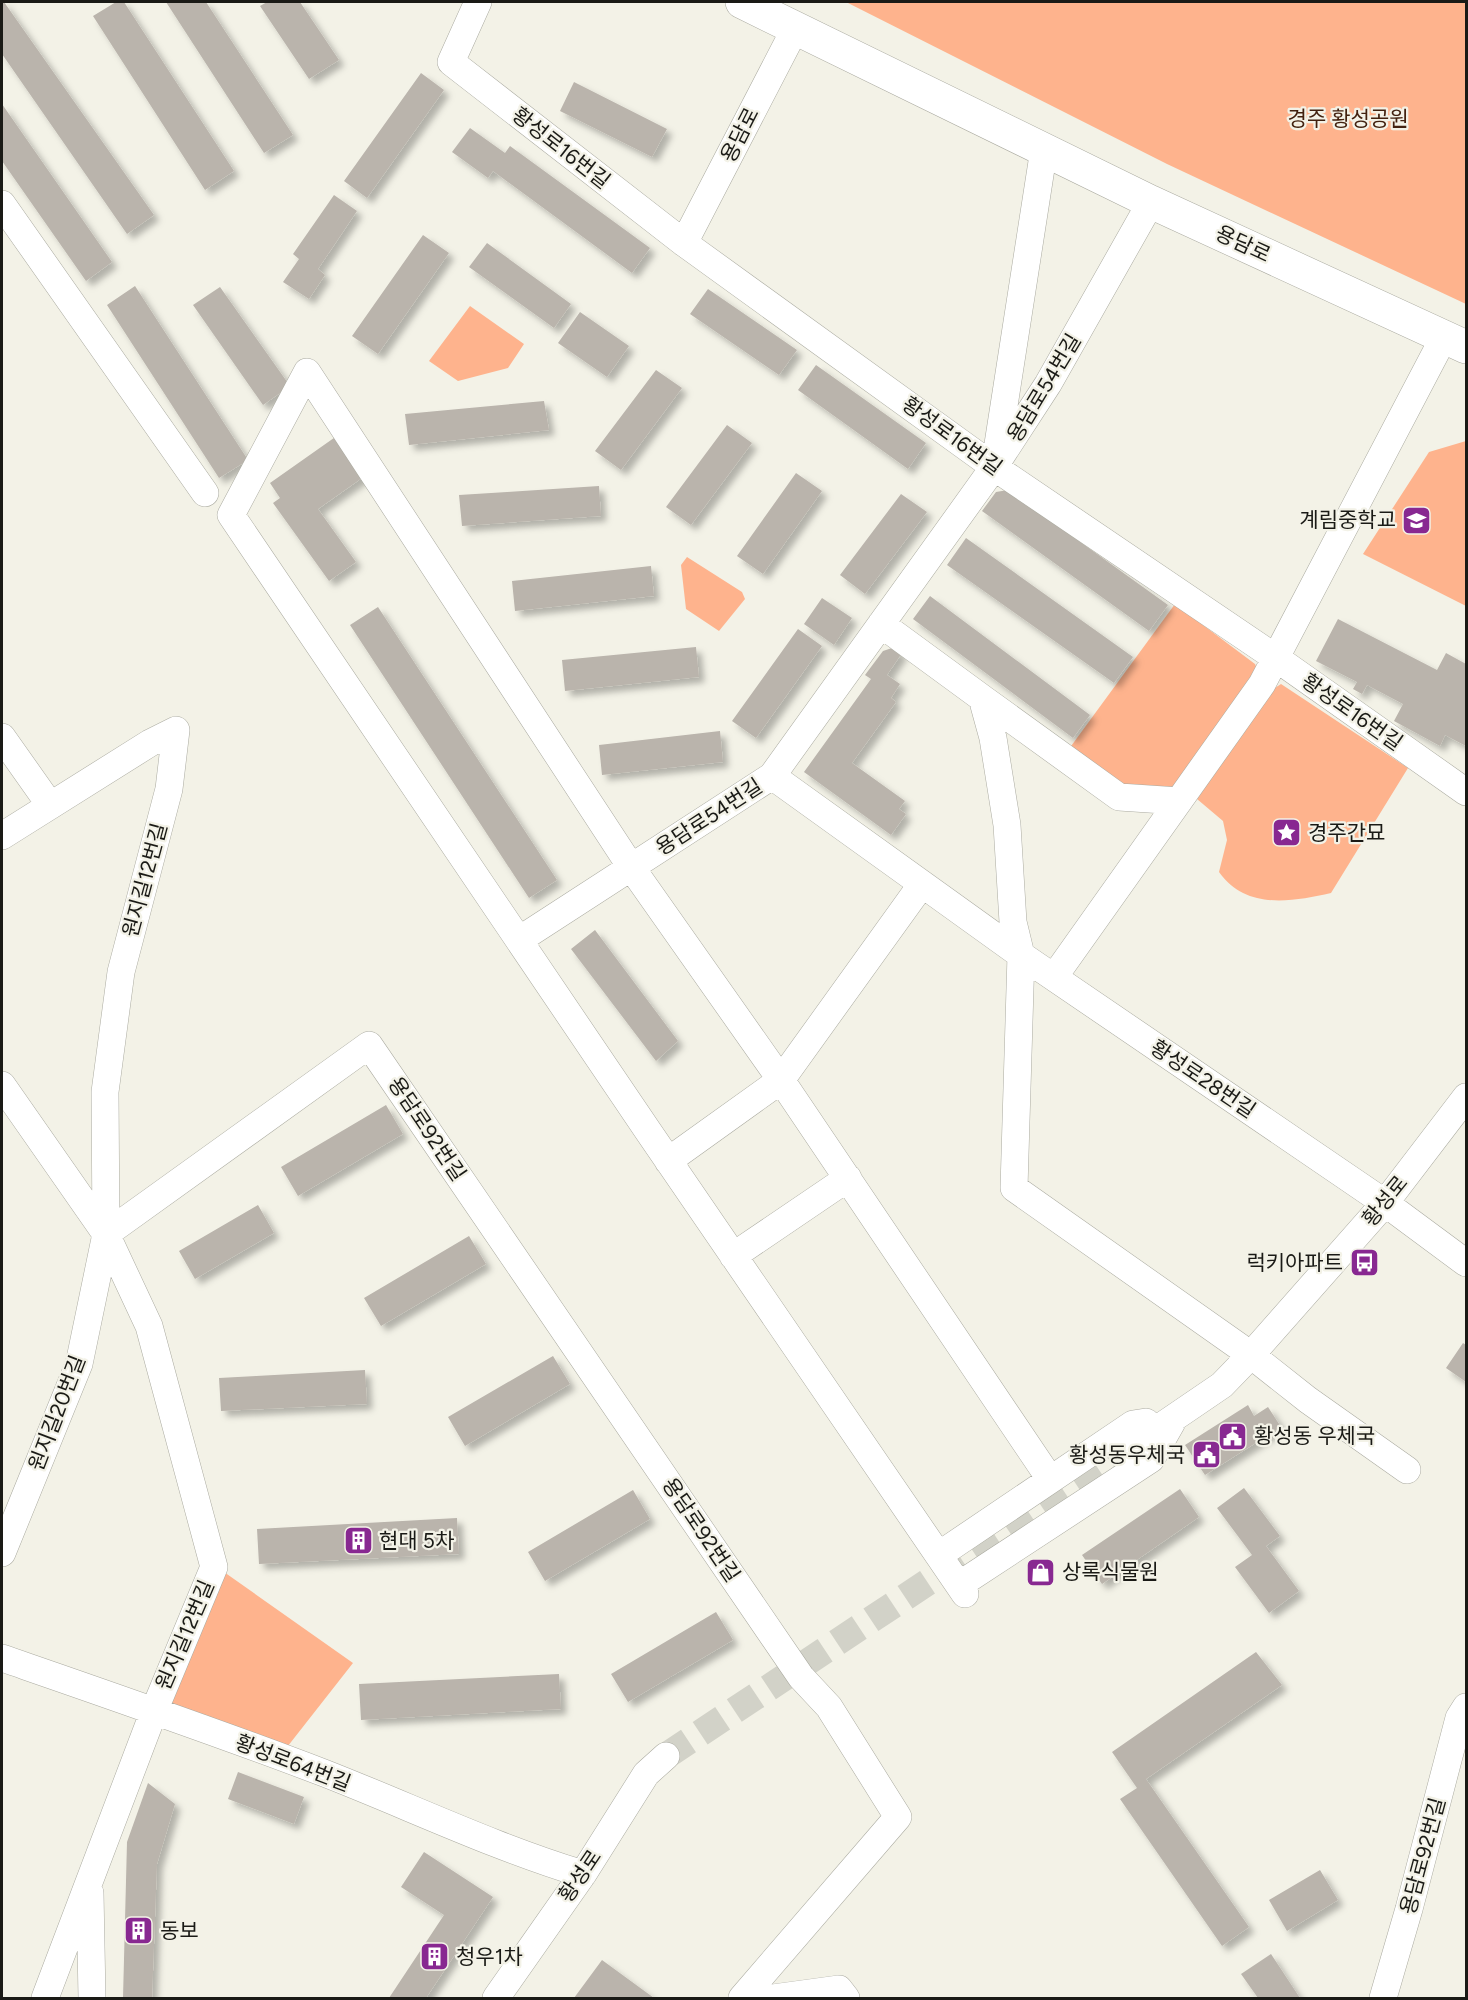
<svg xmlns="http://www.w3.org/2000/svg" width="1468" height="2000" font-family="Figtree,'Noto Sans KR',sans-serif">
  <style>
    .green { fill: #feb38d }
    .building { fill: #bab4ac; filter: url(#shadow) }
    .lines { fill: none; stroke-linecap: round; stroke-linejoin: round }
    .minor-tunnel { stroke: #d2d2c8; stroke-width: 27; stroke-dasharray: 27 14; stroke-linecap: butt }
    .minor-casing { stroke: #ababa1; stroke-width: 28 }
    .major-casing { stroke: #ababa1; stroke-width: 34 }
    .minor { stroke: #fff; stroke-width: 27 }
    .major { stroke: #fff; stroke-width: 33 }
    .labels { text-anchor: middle; stroke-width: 4.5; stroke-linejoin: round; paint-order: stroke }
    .park-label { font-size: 21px; fill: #42210f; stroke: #f3f2e7 }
    .street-label { font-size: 21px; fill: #1a1a16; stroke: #f3f2e7 }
    .poi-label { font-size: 21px; fill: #1a1a16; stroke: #f3f2e7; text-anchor: start }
  </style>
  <defs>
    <filter id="shadow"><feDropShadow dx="5.5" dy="5.5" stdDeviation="3" flood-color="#0004"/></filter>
  </defs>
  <rect width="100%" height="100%" fill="#f3f2e7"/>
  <path class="green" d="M846 2H1466V304L1167 164Z
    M470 306 524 344 508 368 458 381 429 361Z
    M1466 441V606L1363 554 1429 452Z
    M687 557 742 592 745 599 719 631 686 609 681 565Z
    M1175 604 1255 664 1258 671 1179 784 1162 791 1123 789 1066 753Z
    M1281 684 1408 768 1331 893C1291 902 1246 910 1219 872L1227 840 1223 821 1197 799 1269 692Z
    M224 1572 353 1663 284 1751 166 1706Z"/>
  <path class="building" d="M2 2H4L154 215 127 234 2 54Z
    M116 2H124L234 171 205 190 93 16Z
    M166 2H206L293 135 264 153Z
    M267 2H300L339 60 309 79 260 6Z
    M421 73 444 90 367 198 344 181Z
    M574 82 667 129 652 157 560 111Z
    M2 104 112 262 86 281 2 161Z
    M470 128 505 153 510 146 650 248 632 273 493 171 488 178 452 152Z
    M334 195 357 211 318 269 325 275 309 299 283 282 299 259 293 254Z
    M423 235 449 253 378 354 352 336Z
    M487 243 571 304 554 328 469 267Z
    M135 286 248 460 219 478 107 305Z
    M220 287 290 386 263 405 193 305Z
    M708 289 797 350 779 375 690 314Z
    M580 312 629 346 607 377 558 343Z
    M816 365 926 443 908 469 798 390Z
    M656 370 682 388 621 470 595 451Z
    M544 401 549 430 409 445 405 414Z
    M727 425 752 443 691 525 666 507Z
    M341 433 369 473 318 509 356 562 329 581 273 503 280 498 270 483Z
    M796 473 822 491 763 574 737 556Z
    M599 486 601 516 462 526 459 495Z
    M1008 490 1168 605 1149 631 982 511 996 492Z
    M901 494 927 512 865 594 840 575Z
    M966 538 1133 657 1114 683 947 565Z
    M651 566 654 596 515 611 512 581Z
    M930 596 1090 715 1073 738 913 619Z
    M822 598 852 618 834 645 804 624Z
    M378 607 557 880 529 898 350 625Z
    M1338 619 1437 670 1446 653 1466 664V746L1445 735 1440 746 1394 721 1403 704 1367 685 1362 694 1353 689 1357 682 1316 661Z
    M798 629 822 646 756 738 732 721Z
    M696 647 699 677 565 691 562 660Z
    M895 647 902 653 887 675 900 684 891 698 896 702 852 763 905 801 899 809 906 814 891 835 804 772 871 679 865 675 883 651Z
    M720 731 723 762 602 775 599 745Z
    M595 930 678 1041 656 1061 571 949Z
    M386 1105 403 1134 298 1196 281 1167Z
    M258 1205 274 1233 195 1279 179 1251Z
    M469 1236 486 1264 381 1326 364 1298Z
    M1463 1343 1466 1345V1382L1446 1368Z
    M553 1356 570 1384 465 1446 448 1417Z
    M365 1370 367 1404 221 1411 219 1378Z
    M1248 1405 1254 1416 1268 1407 1281 1427 1205 1475 1185 1445Z
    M1244 1488 1280 1536 1266 1546 1299 1591 1269 1613 1235 1567 1252 1555 1217 1508Z
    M1180 1489 1199 1517 1102 1584 1082 1555Z
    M633 1490 650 1519 545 1581 528 1552Z
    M457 1518 459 1554 259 1564 257 1529Z
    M716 1612 733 1640 628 1702 611 1674Z
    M1256 1652 1282 1685 1146 1779 1249 1927 1222 1946 1120 1799 1137 1788 1112 1752Z
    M559 1674 561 1709 361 1720 359 1684Z
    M238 1772 304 1797 294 1824 228 1799Z
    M148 1783 175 1804 157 1864 152 1998H123L127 1842Z
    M424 1852 493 1897 426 1998H389L444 1915 401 1887Z
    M1320 1870 1338 1900 1287 1931 1269 1900Z
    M1271 1954 1300 1998H1258L1241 1974Z
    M602 1960 654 1998H574Z"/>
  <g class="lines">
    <path class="minor-tunnel" d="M666 1756 1131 1447"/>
    <defs>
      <path id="minor" d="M478 2 451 62 684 243 994 467 1276 658 1466 792
        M2 204 205 493
        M684 243 796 27
        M996 457 1044 149
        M881 624 982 698 993 738 1007 825 1013 922 1021 955 1014 1188 1251 1355 1308 1400 1407 1470
        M982 698 1119 797 1179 801
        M2 737 50 805
        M772 776 1021 955 1385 1203 1466 1263
        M2 836 150 743 176 730 169 789 121 972 105 1092 106 1234 79 1364 2 1553
        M519 940 772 776 994 467 1048 384 1151 202
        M1054 977 1262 684 1444 337
        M2 1085 106 1234 149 1326 214 1567 154 1711 45 1998
        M668 1161 781 1080 922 884
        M106 1234 369 1045 801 1677 829 1707 898 1817 742 1998
        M733 1256 848 1178
        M1131 1447 1222 1385 1251 1355 1385 1203 1466 1097
        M939 1555 1133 1424 1146 1422
        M959 1585 1151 1459 1172 1422
        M965 1594 648 1131 231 515 307 372 631 867 781 1080 1050 1479
        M2 1658C109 1695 217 1732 324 1773 411 1807 494 1847 583 1874
        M90 1893 92 1998
        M496 1998 583 1874 646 1774 666 1756
        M773 1998 839 1989 846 1998
        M1383 1998 1409 1909 1459 1718 1466 1707"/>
      <path id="major" d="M742 2 1151 202 1466 347"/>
    </defs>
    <use href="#minor" class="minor-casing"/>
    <use href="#major" class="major-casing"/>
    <use href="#minor" class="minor"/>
    <use href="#major" class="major"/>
  </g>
  <defs>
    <symbol id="school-square" viewBox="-11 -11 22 22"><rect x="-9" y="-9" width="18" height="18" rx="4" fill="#882891" stroke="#f3f2e7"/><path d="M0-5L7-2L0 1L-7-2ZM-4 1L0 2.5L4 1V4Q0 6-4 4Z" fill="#fff"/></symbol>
    <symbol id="sight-square" viewBox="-11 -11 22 22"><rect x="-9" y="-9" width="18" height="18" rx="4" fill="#882891" stroke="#f3f2e7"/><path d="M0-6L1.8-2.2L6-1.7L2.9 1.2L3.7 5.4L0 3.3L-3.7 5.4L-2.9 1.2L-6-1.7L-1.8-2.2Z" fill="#fff"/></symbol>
    <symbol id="bus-square" viewBox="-11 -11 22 22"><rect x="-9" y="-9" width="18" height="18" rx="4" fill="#882891" stroke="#f3f2e7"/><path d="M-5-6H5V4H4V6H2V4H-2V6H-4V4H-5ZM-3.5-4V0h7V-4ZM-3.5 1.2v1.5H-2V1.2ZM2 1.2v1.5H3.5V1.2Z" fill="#fff"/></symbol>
    <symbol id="civic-square" viewBox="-11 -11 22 22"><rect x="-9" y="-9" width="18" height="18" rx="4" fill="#882891" stroke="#f3f2e7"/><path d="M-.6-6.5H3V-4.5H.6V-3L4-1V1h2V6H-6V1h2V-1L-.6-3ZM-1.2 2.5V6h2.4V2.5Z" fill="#fff"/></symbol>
    <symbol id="building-square" viewBox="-11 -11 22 22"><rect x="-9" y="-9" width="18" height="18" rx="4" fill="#882891" stroke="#f3f2e7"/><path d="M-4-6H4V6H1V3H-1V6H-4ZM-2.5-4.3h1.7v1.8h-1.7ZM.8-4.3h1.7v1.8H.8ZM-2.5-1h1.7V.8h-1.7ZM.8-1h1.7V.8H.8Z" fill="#fff"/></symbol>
    <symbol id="shop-square" viewBox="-11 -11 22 22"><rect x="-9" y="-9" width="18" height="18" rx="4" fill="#882891" stroke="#f3f2e7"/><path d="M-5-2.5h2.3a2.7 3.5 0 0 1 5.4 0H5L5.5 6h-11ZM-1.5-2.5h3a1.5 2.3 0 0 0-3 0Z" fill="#fff"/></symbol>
  </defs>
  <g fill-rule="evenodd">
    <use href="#school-square" x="1400" y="504" width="33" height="33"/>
    <use href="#sight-square" x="1270" y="816" width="33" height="33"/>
    <use href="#bus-square" x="1348" y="1246" width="33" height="33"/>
    <use href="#civic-square" x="1216" y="1420" width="33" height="33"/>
    <use href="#civic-square" x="1190" y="1438" width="33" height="33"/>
    <use href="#building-square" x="342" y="1524" width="33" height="33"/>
    <use href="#shop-square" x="1024" y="1556" width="33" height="33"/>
    <use href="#building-square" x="122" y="1914" width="33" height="33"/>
    <use href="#building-square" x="418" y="1940" width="33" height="33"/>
  </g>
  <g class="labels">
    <g class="park-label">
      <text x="1348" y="126">경주 황성공원</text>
    </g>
    <g class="street-label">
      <text transform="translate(740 135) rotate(-63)" y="7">용담로</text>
      <text transform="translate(561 148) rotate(38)" y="7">황성로16번길</text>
      <text transform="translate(1243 244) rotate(25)" y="7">용담로</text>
      <text transform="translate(1044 388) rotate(-59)" y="7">용담로54번길</text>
      <text transform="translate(952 436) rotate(36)" y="7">황성로16번길</text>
      <text transform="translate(1352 712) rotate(35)" y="7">황성로16번길</text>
      <text transform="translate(709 817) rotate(-33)" y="7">용담로54번길</text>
      <text transform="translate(145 880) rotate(-75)" y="7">원지길12번길</text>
      <text transform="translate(1203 1079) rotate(34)" y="7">황성로28번길</text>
      <text transform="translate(427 1129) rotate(56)" y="7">용담로92번길</text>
      <text transform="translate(1385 1201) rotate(-51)" y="7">황성로</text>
      <text transform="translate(57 1413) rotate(-69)" y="7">원지길20번길</text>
      <text transform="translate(701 1530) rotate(56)" y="7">용담로92번길</text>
      <text transform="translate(185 1635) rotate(-67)" y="7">원지길12번길</text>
      <text transform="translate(293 1763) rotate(21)" y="7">황성로64번길</text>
      <text transform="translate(1423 1856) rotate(-75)" y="7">용담로92번길</text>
      <text transform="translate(580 1876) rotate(-56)" y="7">황성로</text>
    </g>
    <g class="poi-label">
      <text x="1396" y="527" text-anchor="end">계림중학교</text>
      <text x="1308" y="840">경주간묘</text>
      <text x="1343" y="1270" text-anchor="end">럭키아파트</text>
      <text x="1254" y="1443">황성동 우체국</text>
      <text x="1185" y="1462" text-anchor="end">황성동우체국</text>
      <text x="379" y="1548">현대 5차</text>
      <text x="1062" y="1579">상록식물원</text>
      <text x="160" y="1938">동보</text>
      <text x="456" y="1964">청우1차</text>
    </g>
  </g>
  <rect width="1468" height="2000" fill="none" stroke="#1a1a16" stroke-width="6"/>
</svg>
